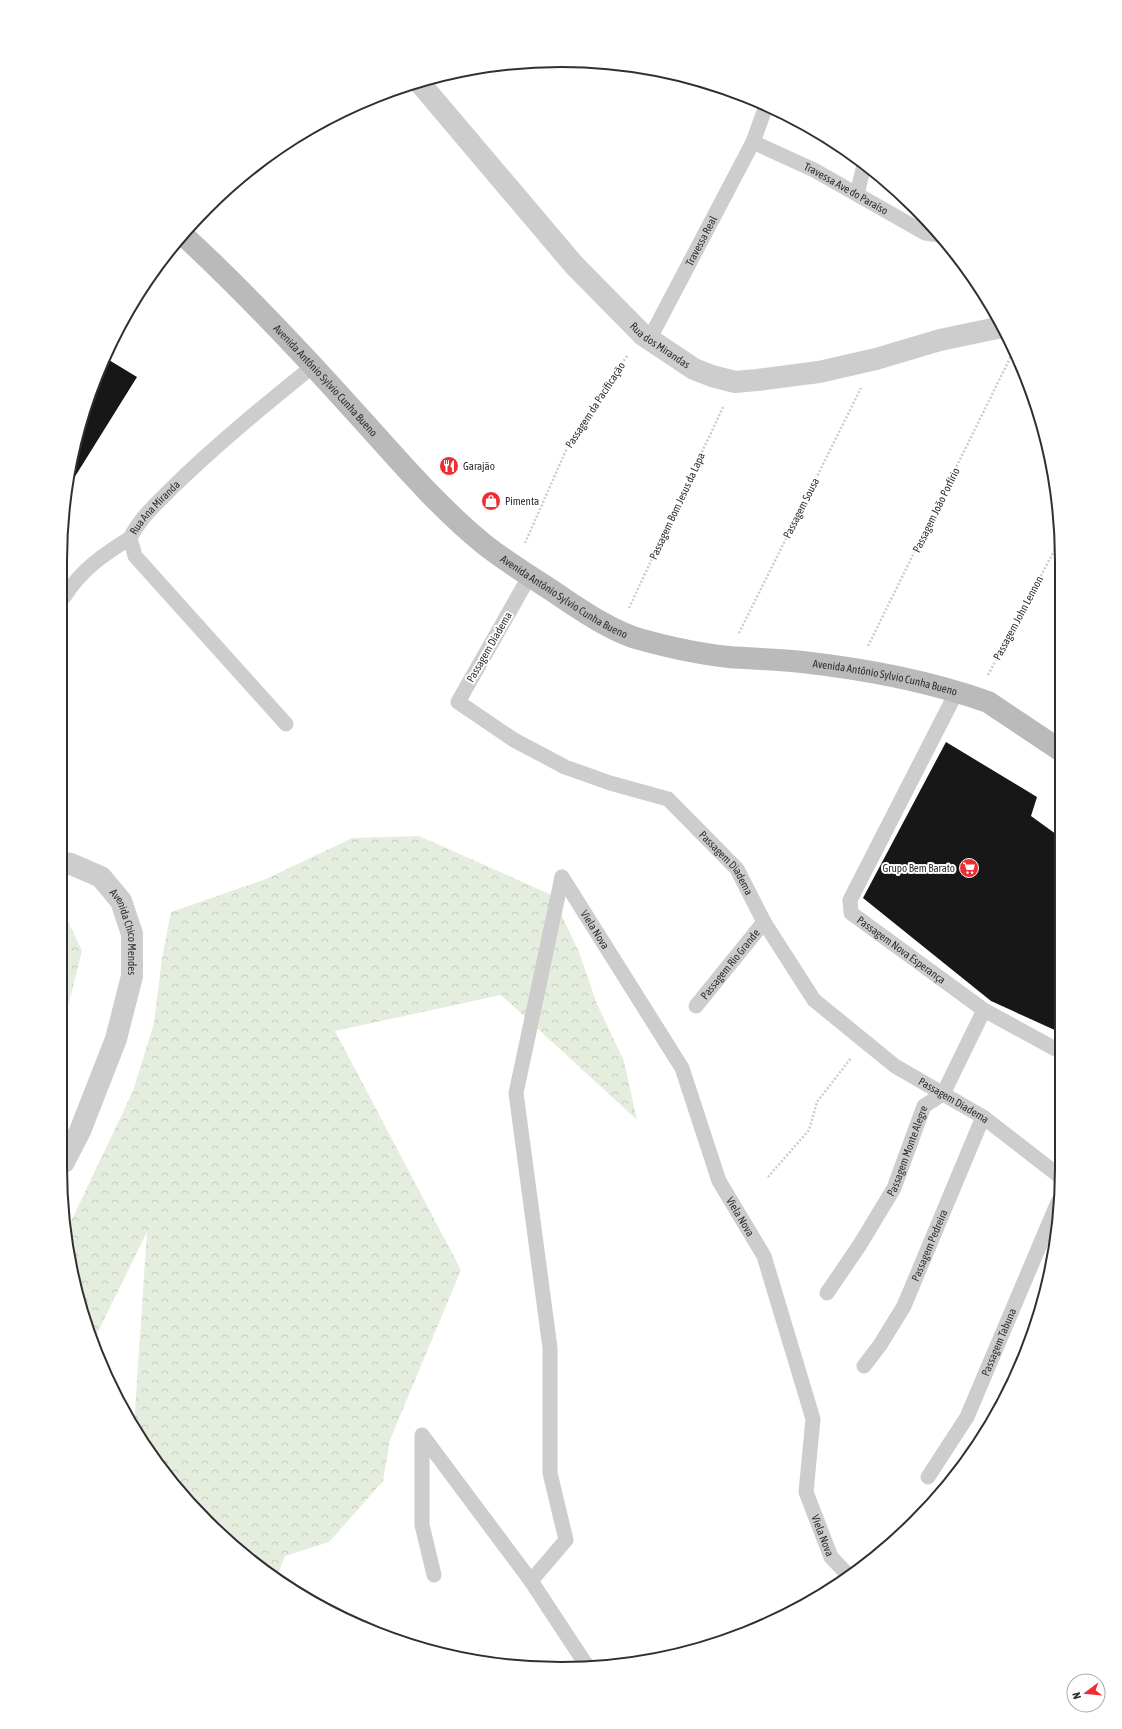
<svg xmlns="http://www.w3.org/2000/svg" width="1122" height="1729" font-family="'Asap Condensed',sans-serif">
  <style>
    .forest { fill: url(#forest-crowns) }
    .building { fill: #171717 }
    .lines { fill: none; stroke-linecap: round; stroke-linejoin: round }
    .path { stroke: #cdcdcd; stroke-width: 2.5; stroke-dasharray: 2 2; stroke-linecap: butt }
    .service { stroke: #cdcdcd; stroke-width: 15 }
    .minor { stroke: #cdcdcd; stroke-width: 22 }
    .tertiary { stroke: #cdcdcd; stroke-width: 22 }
    .secondary { stroke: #bababa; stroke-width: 22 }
    .labels { text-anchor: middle; stroke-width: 4; stroke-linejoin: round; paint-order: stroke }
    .street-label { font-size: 11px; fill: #303030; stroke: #fff }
    .poi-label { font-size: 11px; fill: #303030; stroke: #fff; text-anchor: start }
    .rim { fill: none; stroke: #303030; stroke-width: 2 }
  </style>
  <defs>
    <pattern id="forest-crowns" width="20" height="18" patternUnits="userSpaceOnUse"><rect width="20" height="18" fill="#e5eede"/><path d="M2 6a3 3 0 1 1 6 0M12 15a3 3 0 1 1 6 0" fill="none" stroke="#c5ccbf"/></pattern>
  </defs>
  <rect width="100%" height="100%" fill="#fff"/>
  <path class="forest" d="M419 836 552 895 579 952 597 1004 624 1061 637 1120 501 995 335 1031 461 1270 390 1440 383 1481 329 1542 285 1556 276 1579 256 1566 207 1522 145 1447 134 1425 147 1232 93 1342 87 1329 65 1234 133 1091 154 1023 162 958 171 912 266 879 352 838Z
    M64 913 82 951 64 1022Z"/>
  <path class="building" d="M104 357 137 377 66 491 98 369Z
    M946 742 1037 797 1031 816 1060 837 1059 1032 991 1001 863 898Z"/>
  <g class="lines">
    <path class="path" d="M525 543 571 439 606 385 628 355
      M629 608 724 405
      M739 633 861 388
      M868 646 1014 350
      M988 675 1061 538
      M768 1177 809 1130 817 1102 851 1058"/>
    <g class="service">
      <path id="s1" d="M753 142 814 170 925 233 939 235"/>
      <path d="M857 194 864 165"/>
      <path id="s2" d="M649 340 753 142 766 106"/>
      <path id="s3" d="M529 577 458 702 514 740 565 767 610 783 668 799 737 869 764 922 814 1000 895 1066 983 1117 1058 1175"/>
      <path d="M64 597C82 569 103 555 130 538"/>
      <path id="s4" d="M956 693 850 900 851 913 984 1010 1059 1051"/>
      <path id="s5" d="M286 724 135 556 130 538C140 518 157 503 173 487 217 444 265 405 313 366"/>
      <path d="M562 877 516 1093 550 1348V1473L566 1540 531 1581 587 1666"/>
      <path id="s6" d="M562 877 682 1068 719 1181 764 1256 813 1419 806 1492 831 1557 849 1576"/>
      <path id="s7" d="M696 1006 764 922"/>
      <path id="s8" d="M827 1293 859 1246 894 1188 924 1106 943 1094 984 1010"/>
      <path id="s9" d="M864 1366 880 1345 904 1306 983 1117"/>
      <path id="s10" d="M928 1477 967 1417 1058 1202"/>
      <path d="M434 1575 422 1525V1435L531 1581"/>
    </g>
    <path class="minor" id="s11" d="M419 82 574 265 643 335 694 369 712 376 735 382 757 380 819 372 876 359 940 340 1002 327"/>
    <path class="tertiary" id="s12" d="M64 863 71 864 101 877 121 901 132 934V976L116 1039 80 1131 64 1162"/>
    <path class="secondary" id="s13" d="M182 234C243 290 300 351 355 412 397 458 437 506 485 545 508 563 533 578 557 594 581 610 611 631 639 639 668 647 699 654 729 657 754 659 778 659 802 662 865 669 929 681 988 702L1060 750"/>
  </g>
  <defs>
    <symbol id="restaurant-disc" viewBox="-11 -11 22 22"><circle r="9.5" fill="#ed2d32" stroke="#fff"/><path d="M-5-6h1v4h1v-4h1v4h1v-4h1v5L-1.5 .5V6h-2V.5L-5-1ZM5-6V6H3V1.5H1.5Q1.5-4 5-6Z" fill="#fff"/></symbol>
    <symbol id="shop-disc" viewBox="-11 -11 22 22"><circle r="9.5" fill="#ed2d32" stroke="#fff"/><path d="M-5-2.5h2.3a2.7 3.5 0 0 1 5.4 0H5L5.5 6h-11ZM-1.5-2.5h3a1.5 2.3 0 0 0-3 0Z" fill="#fff"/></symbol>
    <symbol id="supermarket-disc" viewBox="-11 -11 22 22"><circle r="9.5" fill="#ed2d32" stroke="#fff"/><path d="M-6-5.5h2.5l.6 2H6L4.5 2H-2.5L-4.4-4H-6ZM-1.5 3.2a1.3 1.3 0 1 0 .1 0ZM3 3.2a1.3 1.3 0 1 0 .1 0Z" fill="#fff"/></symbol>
  </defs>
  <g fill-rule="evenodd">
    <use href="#restaurant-disc" x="438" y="455" width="22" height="22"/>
    <use href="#shop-disc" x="480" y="490" width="22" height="22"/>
    <use href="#supermarket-disc" x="958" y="857" width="22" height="22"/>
  </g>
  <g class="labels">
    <g class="street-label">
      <text dy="4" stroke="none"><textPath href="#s1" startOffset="104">Travessa Ave do Paraíso</textPath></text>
      <text dy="4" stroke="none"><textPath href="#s2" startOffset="112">Travessa Real</textPath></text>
      <text dy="4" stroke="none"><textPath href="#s11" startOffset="358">Rua dos Mirandas</textPath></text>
      <text dy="4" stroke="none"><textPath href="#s13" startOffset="205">Avenida Antônio Sylvio Cunha Bueno</textPath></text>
      <text transform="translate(595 405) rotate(-57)" y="4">Passagem da Pacificação</text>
      <text transform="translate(677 506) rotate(-65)" y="4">Passagem Bom Jesus da Lapa</text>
      <text dy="4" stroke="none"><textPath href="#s5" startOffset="284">Rua Ana Miranda</textPath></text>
      <text transform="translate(801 508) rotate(-63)" y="4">Passagem Sousa</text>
      <text transform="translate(936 510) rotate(-64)" y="4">Passagem João Porfírio</text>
      <text dy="4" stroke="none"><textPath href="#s13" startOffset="529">Avenida Antônio Sylvio Cunha Bueno</textPath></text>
      <text transform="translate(1018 618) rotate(-62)" y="4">Passagem John Lennon</text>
      <text transform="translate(489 647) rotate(-60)" y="4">Passagem Diadema</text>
      <text dy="4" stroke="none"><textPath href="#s13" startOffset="865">Avenida Antônio Sylvio Cunha Bueno</textPath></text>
      <text dy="4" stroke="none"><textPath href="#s3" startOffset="464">Passagem Diadema</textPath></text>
      <text dy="4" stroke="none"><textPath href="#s6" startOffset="62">Viela Nova</textPath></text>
      <text dy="4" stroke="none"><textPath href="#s12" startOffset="102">Avenida Chico Mendes</textPath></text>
      <text dy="4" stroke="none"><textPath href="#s4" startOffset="308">Passagem Nova Esperança</textPath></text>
      <text dy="4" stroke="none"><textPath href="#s7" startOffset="54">Passagem Rio Grande</textPath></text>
      <text dy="4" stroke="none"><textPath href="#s3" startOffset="800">Passagem Diadema</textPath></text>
      <text dy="4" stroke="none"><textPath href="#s8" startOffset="164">Passagem Monte Alegre</textPath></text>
      <text dy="4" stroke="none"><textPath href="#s6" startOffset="386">Viela Nova</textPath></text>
      <text dy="4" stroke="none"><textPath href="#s9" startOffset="138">Passagem Pedreira</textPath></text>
      <text dy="4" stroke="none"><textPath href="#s10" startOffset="153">Passagem Tabuna</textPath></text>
      <text dy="4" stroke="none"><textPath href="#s6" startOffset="722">Viela Nova</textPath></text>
    </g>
    <g class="poi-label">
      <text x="463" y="470">Garajão</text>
      <text x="505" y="505">Pimenta</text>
      <text x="955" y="872" text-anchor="end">Grupo Bem Barato</text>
    </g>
  </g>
  <path d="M0 0H1122V1729H0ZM561 67H561A494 494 0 0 1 1055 561V1168A494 494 0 0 1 561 1662H561A494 494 0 0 1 67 1168V561A494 494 0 0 1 561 67Z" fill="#fff" fill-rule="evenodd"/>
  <path class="rim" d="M561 67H561A494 494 0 0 1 1055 561V1168A494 494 0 0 1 561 1662H561A494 494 0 0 1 67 1168V561A494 494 0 0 1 561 67Z"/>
  <g transform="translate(1086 1693) rotate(254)"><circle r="19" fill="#ffffff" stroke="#acacac"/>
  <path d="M0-3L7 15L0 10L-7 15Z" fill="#ed2d32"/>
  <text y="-6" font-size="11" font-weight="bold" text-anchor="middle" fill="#303030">N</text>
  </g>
</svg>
